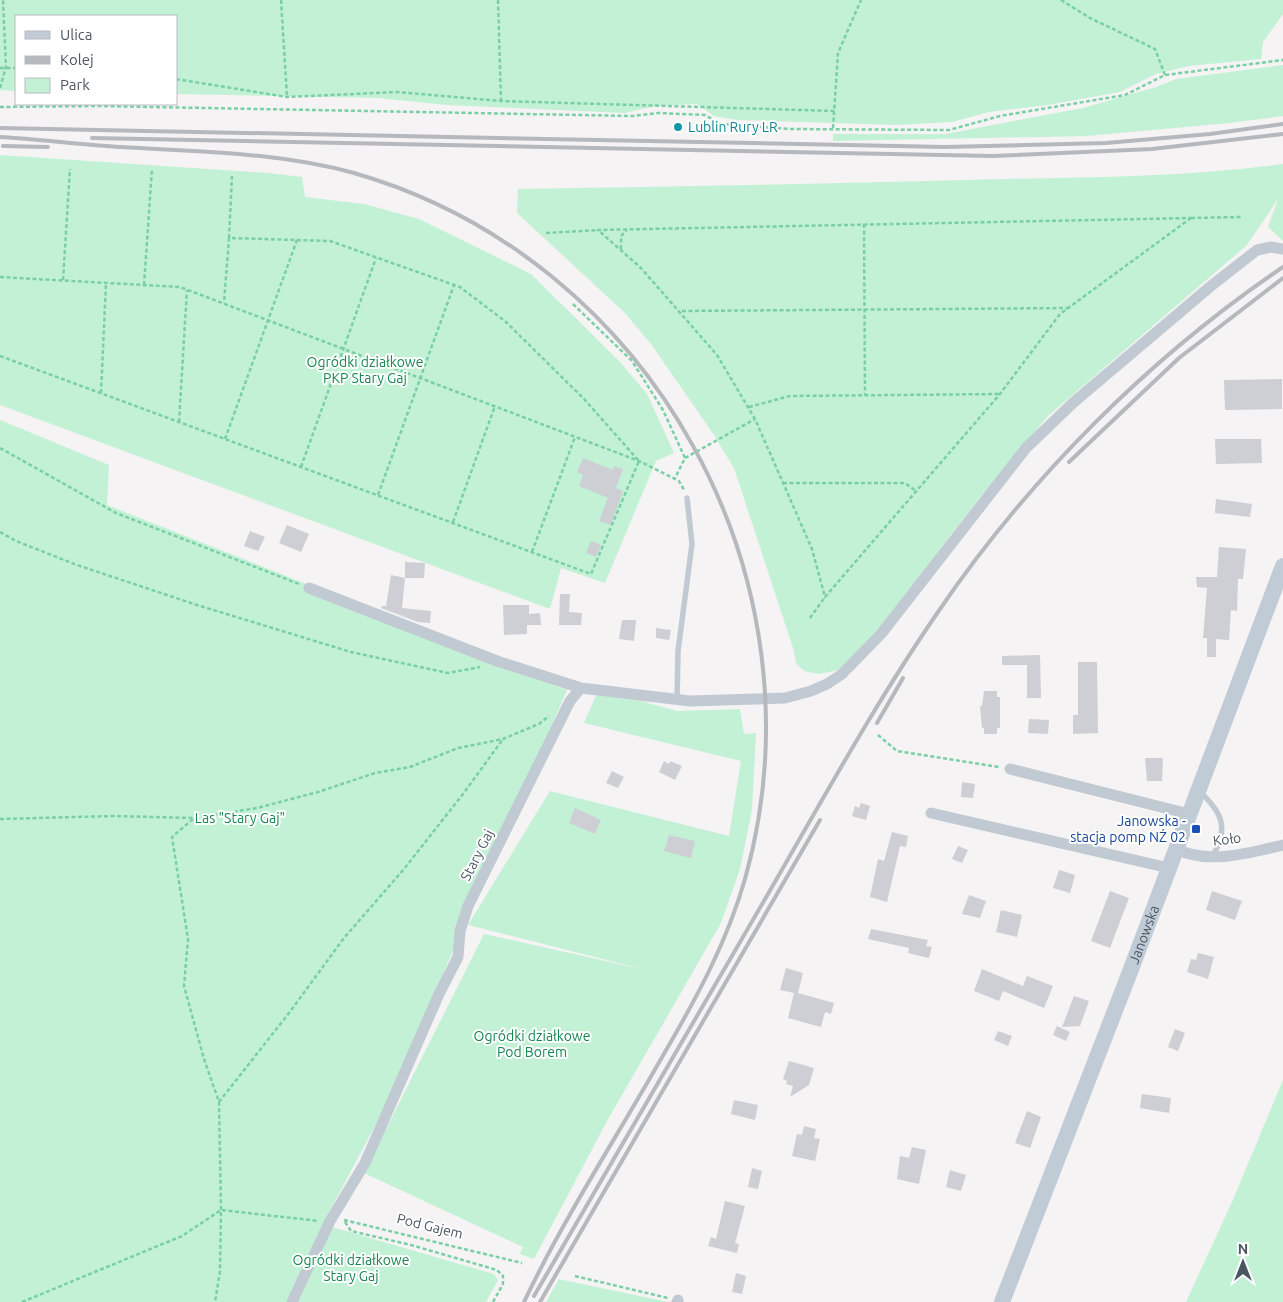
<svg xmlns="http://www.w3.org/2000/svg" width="1283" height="1302" font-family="Ubuntu,sans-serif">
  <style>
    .green { fill: #c3f1d5 }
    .building { fill: #cdcfd5 }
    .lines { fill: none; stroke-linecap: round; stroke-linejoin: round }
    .path { stroke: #7ad0a6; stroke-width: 2.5; stroke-dasharray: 4 2.5; stroke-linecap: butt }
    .lane { stroke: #c1cad2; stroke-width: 5.5 }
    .street { stroke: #c1cad2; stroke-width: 11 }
    .secondary { stroke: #c1cbd6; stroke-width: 16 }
    .rail { stroke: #b5b8bd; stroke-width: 4 }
    .culture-dot { fill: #0f9aa8; stroke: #fff; stroke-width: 2 }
    .transit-dot { fill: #1a4fb4; stroke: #fff; stroke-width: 2 }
    .labels { text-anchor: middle; stroke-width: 4; stroke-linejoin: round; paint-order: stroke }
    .culture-label { font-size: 14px; fill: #0d838f; stroke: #fff; text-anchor: start }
    .park-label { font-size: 14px; fill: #17864f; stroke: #fff }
    .transit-label { font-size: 14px; fill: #164399; stroke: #fff; text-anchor: end }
    .street-label { font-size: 14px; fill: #4a5661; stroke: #fff }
  </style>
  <rect width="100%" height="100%" fill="#f5f3f3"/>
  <path class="green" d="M0 0H1283V14L1263 42 1261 59 1189 66 1156 74 1120 92 1048 105 989 112 952 122 896 125 737 120 714 116 697 104 656 106 624 113 447 105 378 98 176 94V16H16V91L0 90Z
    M1283 65V116L1229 123 1087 136 833 141V134H945L1083 108 1156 87 1176 79Z
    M0 155 268 173 302 177 305 197 364 204 419 219 531 274 620 362 647 394 674 453 656 461 605 583 561 568 550 609 0 405Z
    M1283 164V241L1268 227 1278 199 1247 245 1048 416 978 500 875 633 849 661 838 670 819 674 804 671 796 663 794 651 734 468 714 435 651 344 624 312 517 213 518 189C668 187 818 184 968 180 1073 177 1179 178 1283 164Z
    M0 420 109 465 107 505 349 601 478 658 567 690 384 1109 328 1214 289 1302H0Z
    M596 695 637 700 677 711 740 709 744 734 756 733 752 810 740 869 721 923 607 1121 534 1259 520 1254 523 1247 364 1173 484 934 646 970 468 925 550 791 729 836 741 761 584 723Z
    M1283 1080V1302H1186L1232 1202Z
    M332 1227 494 1274 498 1280 486 1302H298Z
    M559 1279 563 1280 668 1302H546Z"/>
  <path class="building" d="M1282 379V409L1225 410 1224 380Z
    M1215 439H1261L1262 463 1216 464Z
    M583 458 613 470 614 466 623 469 616 488 623 491 611 525 599 521 608 498 579 486 583 475 577 472Z
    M1216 499 1252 504 1250 517 1215 513Z
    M287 525 309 534 301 552 279 543Z
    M250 531 265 537 258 551 244 546Z
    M591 541 601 545 596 557 586 553Z
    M1219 547 1246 549 1243 579H1238L1237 611 1231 610 1229 640 1216 639V657H1207V638H1203L1207 588 1197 587 1196 577H1217Z
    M405 562 425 563 424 578H405L402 608 431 611 430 623 418 622 381 608 382 606H386L391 575 405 578Z
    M560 594H570L569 612 582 613 581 625H559Z
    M503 605H529V614L540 613 541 625H527V634L504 635Z
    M622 620H636L634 641 619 639Z
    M656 628 671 630 669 640 656 638Z
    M1040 655 1041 698H1027V665H1002V656Z
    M1078 662H1097L1098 733 1073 734V715H1078Z
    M984 691H997V697H1000V728H997V734H984V728H982L980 706H982Z
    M1029 719 1049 720 1048 734 1028 733Z
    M1145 758H1163L1162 781H1147Z
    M664 761 669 764 670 761 682 766 675 780 659 772Z
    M612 771 624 777 618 788 606 783Z
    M962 782 975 784 973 798 961 797Z
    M861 803 870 806 866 820 852 816 855 806 859 808Z
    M575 808 601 820 595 834 569 823Z
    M892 832 908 836 906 847 900 846 887 902 870 897 878 859 884 861Z
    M669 835 695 841 691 858 664 851Z
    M958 846 968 850 962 863 952 859Z
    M1059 870 1075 875 1070 893 1053 888Z
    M1110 891 1129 898 1110 948 1091 941Z
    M1212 891 1242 901 1235 920 1206 910Z
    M969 895 986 901 980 918 962 914Z
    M1001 910 1022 915 1017 937 996 932Z
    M871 929 928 940 926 946 932 947 929 958 908 953 909 948 868 939Z
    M1198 953 1214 957 1208 979 1187 972 1191 959 1196 960Z
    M786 968 803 973 798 993 834 1003 831 1014 825 1012 821 1027 788 1018 794 993 780 990Z
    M982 969 1023 986 1027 976 1053 986 1044 1008 1003 991 999 1001 974 991Z
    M1074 996 1089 1001 1080 1026 1062 1027Z
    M1057 1026 1070 1032 1066 1041 1053 1035Z
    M1175 1029 1185 1033 1178 1051 1168 1047Z
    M998 1031 1012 1036 1008 1046 994 1040Z
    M789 1061 814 1068 809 1085 790 1097 793 1086 786 1084 787 1081 783 1079Z
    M1142 1094 1171 1098 1169 1113 1140 1108Z
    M734 1100 758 1105 755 1120 731 1114Z
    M1027 1111 1041 1117 1030 1148 1015 1143Z
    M804 1126 816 1129 814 1138 820 1139 815 1161 792 1156 797 1134 802 1135Z
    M912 1147 926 1150 919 1184 897 1179 900 1156 909 1158Z
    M752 1168 762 1171 758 1189 748 1187Z
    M950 1170 966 1175 961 1191 946 1187Z
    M725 1201 745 1206 735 1243 739 1244 737 1253 708 1246 711 1237 716 1239Z
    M736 1273 746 1276 742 1294 732 1292Z"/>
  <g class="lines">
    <path class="path" d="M281 0 287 97
      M498 0 501 101
      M1061 0 1090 18 1155 49 1165 75
      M0 68H16
      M176 79 287 97 397 92 501 101 834 111
      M0 88 6 67 3 0
      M0 107 99 106 633 116 658 113 705 115 721 124 790 129 949 130 1000 116 1125 95 1165 75 1283 60
      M833 128 838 53 861 0
      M1191 218 1060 314 1000 394 825 597 812 549 755 419 717 355 641 268 598 230Z
      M1191 218 1241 217
      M864 224 865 395
      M546 233 598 230
      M229 238 232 176
      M621 249V236L627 230
      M0 277 180 287 639 461 679 481 684 490
      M63 280 70 169
      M144 285 152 169
      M573 304 632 361 663 410 685 458 675 478
      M682 311 1069 308
      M0 356 591 574 639 461 584 399 506 322 460 287 330 241 229 238 224 303
      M101 393 106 283
      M749 407 790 396 1000 394
      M179 422 187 290
      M225 439 297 240
      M0 448 116 513 299 584
      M685 458 755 419
      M301 467 376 258
      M783 483H905L916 491
      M378 495 454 285
      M453 522 495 406
      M0 532 16 541 77 565 197 605 351 652 448 673 480 667
      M532 552 575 437
      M810 618 825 597
      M878 735 897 751 999 767
      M0 819 113 816 194 818 257 808 318 792 375 773 410 767 458 748 503 739 539 724 549 716
      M193 819 172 837 188 939 184 986 204 1059 219 1102 221 1210 220 1271 215 1302
      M219 1102 289 1013 344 938 404 869 463 794 503 739
      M344 1220 522 1263
      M345 1222 351 1231 411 1245 497 1270 503 1276V1284L493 1302
      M575 1276 668 1298
      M22 1302 182 1236 221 1210 319 1221"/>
    <path class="lane" d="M677 700 678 651 692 544 687 498
      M1200 792C1223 813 1229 829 1212 857"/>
    <path class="street" d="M309 588 497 661 581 688 690 701 785 698 811 691 827 684 842 674 881 634 1026 448 1074 402 1211 286 1257 250 1271 247 1283 249
      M1010 769 1189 814
      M931 813 1169 868
      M1176 849C1209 865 1249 853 1283 845
      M292 1302 330 1221 365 1163 439 994 458 957 460 931 468 906 570 701 581 688
      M677 1302 678 1300"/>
    <path class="secondary" id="s1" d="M1002 1302 1128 977 1283 566"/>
    <path class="rail" d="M0 128 945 147 1106 143 1210 134 1283 124
      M0 137C40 139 81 145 121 147 200 152 277 152 354 173 653 259 829 580 745 879 727 942 697 997 665 1052 618 1135 565 1216 524 1302
      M92 138 993 156 1152 149 1283 134
      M3 146 48 147
      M1069 462 1179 358 1283 278
      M877 723 903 678
      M534 1296C612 1162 690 1028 768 894 823 799 876 702 938 612 1029 478 1149 358 1283 267
      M540 1302 820 820"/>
  </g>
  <circle class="culture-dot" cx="678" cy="127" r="5"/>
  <rect class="transit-dot" x="1191" y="824" width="10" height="10" rx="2.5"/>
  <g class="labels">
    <g class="culture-label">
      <text x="688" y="132">Lublin Rury LR</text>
    </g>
    <g class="park-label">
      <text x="365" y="367">Ogródki działkowe<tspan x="365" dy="16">PKP Stary Gaj</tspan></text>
      <text x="240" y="823">Las "Stary Gaj"</text>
      <text x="532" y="1041">Ogródki działkowe<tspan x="532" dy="16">Pod Borem</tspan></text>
      <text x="351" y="1265">Ogródki działkowe<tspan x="351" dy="16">Stary Gaj</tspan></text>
    </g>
    <g class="transit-label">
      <text x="1186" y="826">Janowska -<tspan x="1186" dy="16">stacja pomp NŻ 02</tspan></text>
    </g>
    <g class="street-label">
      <text transform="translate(1227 839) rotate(-7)" y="5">Koło</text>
      <text transform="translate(477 855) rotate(-63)" y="5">Stary Gaj</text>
      <text dy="5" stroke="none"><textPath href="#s1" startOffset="394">Janowska</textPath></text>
      <text transform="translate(430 1226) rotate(14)" y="5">Pod Gajem</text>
    </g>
  </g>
  <rect x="15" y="15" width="162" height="90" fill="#ffffff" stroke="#b7bbc0"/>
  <rect x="25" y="31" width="25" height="8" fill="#c1cbd6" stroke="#b7bbc0"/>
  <text x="60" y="40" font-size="15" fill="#4a5661">Ulica</text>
  <rect x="25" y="56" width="25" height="8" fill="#b5b8bd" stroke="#b7bbc0"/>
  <text x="60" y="65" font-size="15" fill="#4a5661">Kolej</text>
  <rect x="25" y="78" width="25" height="15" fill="#c3f1d5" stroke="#b7bbc0"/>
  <text x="60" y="90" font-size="15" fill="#4a5661">Park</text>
  <g transform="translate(1243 1262)" stroke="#ffffff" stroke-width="4" paint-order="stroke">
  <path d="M0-4L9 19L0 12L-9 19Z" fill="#4a5661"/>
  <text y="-8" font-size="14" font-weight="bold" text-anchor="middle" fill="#4a5661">N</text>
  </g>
</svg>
